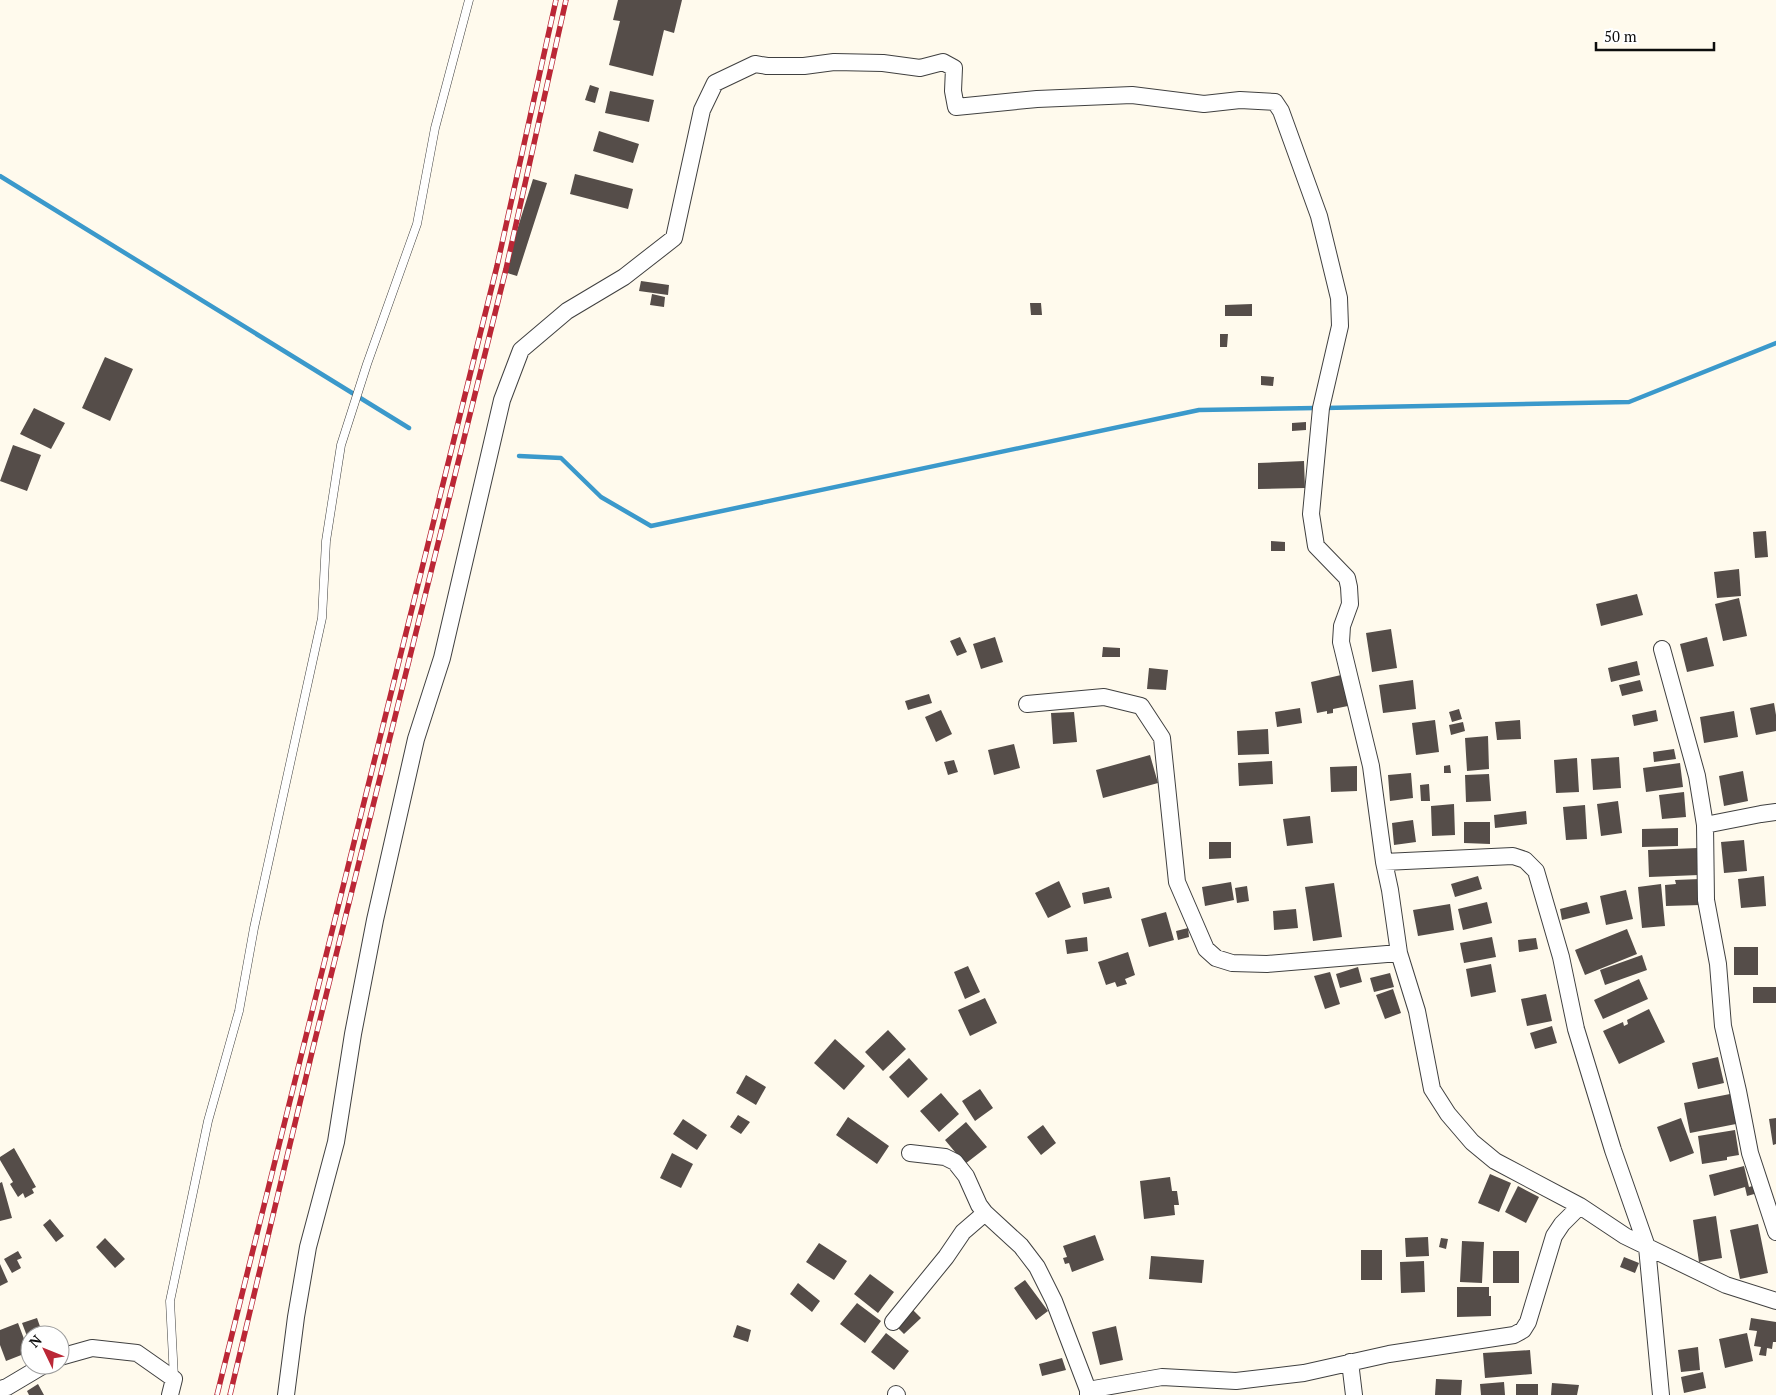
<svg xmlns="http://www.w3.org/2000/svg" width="1776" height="1395" font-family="'PT Serif',serif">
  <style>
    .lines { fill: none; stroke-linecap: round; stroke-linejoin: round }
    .stream { stroke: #3b99cb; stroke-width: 4.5 }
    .building { fill: #554d49 }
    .service-casing { stroke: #404040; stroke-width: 9 }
    .minor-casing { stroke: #404040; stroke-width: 18 }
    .service { stroke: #fff; stroke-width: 8 }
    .minor { stroke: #fff; stroke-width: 16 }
    .rail-casing { stroke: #bb2736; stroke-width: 5.5 }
    .rail { stroke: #fff; stroke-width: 4; stroke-dasharray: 11; stroke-linecap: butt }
  </style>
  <rect width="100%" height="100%" fill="#fffaed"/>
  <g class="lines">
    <path class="stream" d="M0 176 409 428
      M1324 408 1629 402 1776 343
      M519 456 561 458 601 497 651 526 1199 410 1316 408"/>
  </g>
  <path class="building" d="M618 0H682L674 33 664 30 653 76 609 65 620 21 613 20Z
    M590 85 599 88 595 103 585 100Z
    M610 91 654 100 649 122 605 113Z
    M599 131 639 144 633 163 593 151Z
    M575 174 633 189 628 209 570 194Z
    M533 179 547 183 517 276 504 272Z
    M641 281 669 285 668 295 639 291Z
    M652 294 665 297 664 307 650 305Z
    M1030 303H1041L1042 315H1031Z
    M1252 304V316H1225V305Z
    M1220 334H1228L1227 347H1220Z
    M105 357 133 369 110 421 82 408Z
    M1261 376 1274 377 1273 386 1261 385Z
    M34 408 65 423 51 449 20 434Z
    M1306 422V430L1292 431V423Z
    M13 445 41 455 27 491 0 481Z
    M1304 461 1305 488 1258 489V463Z
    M1766 531 1768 557 1755 558 1753 532Z
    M1271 541 1285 542V551H1271Z
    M1739 569 1741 596 1717 598 1714 572Z
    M1637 594 1643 615 1601 626 1596 604Z
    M1739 598 1747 636 1723 641 1715 604Z
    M1391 629 1397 668 1372 672 1366 633Z
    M960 637 967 652 957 656 950 641Z
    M995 637 1003 662 981 669 973 644Z
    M1707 637 1714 666 1687 672 1680 644Z
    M1103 647 1120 648V657H1102Z
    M1637 661 1640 675 1611 682 1608 668Z
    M1149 668 1168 670 1166 690 1147 689Z
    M1341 675 1348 706 1333 709V713L1327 714V711L1317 713 1311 682Z
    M1413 680 1416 709 1383 713 1379 685Z
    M1640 680 1643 691 1622 696 1619 685Z
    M929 694 932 703 908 710 905 701Z
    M1774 703 1776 715V731L1756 735 1750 708Z
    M1300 708 1302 723 1277 727 1275 712Z
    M1459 709 1462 719 1452 722 1449 712Z
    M941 710 952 734 936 742 925 717Z
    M1656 710 1658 721 1634 726 1632 715Z
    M1734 711 1738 737 1704 743 1700 717Z
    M1074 712 1077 742 1053 744 1051 713Z
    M1435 720 1439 752 1416 755 1412 723Z
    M1520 720 1521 739 1497 740 1495 722Z
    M1463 722 1465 731 1451 735 1449 725Z
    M1268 729 1269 754 1238 755 1237 731Z
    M1488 736 1489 769 1467 771 1465 738Z
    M1014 744 1020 768 994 775 988 750Z
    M1674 749 1676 759 1654 762 1653 752Z
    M1150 755 1158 783 1103 798 1096 770Z
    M1619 757 1621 788 1593 790 1591 759Z
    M1577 758 1579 792 1556 793 1554 760Z
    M954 760 958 772 948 775 944 762Z
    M1272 761 1273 784 1239 786 1238 763Z
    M1680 763 1683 787 1646 792 1643 768Z
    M1450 765 1451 773H1444V766Z
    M1357 766V791L1331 792 1330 767Z
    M1743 771 1748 801 1724 806 1719 776Z
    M1411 773 1413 798 1390 801 1388 775Z
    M1489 774 1491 801 1466 802 1465 775Z
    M1429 784 1430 801H1421L1420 785Z
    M1684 792 1686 817 1662 819 1659 795Z
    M1618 801 1622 833 1601 836 1597 804Z
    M1454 804 1455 835 1432 836 1431 806Z
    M1585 805 1587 839 1566 840 1563 807Z
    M1526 811 1527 824 1495 828 1494 815Z
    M1310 816 1313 843 1287 846 1283 819Z
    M1413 820 1416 842 1394 845 1392 823Z
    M1464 822H1490V844L1464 843Z
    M1678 828V846L1642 847V829Z
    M1744 840 1747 871 1724 873 1721 842Z
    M1209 842H1231V858L1209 859Z
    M1698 848 1699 875 1649 877 1648 850Z
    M1478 876 1482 889 1455 897 1451 884Z
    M1764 876 1766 906 1741 908 1738 879Z
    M1700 879 1701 905 1666 906 1665 885 1676 884 1675 880Z
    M1059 881 1071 907 1048 918 1035 893Z
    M1231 882 1234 900 1205 906 1202 887Z
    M1334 883 1342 937 1313 941 1305 887Z
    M1661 884 1665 926 1642 928 1638 887Z
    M1247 886 1249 901 1237 903 1235 888Z
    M1109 887 1112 898 1084 904 1082 893Z
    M1626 890 1633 919 1606 925 1600 896Z
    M1487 902 1492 923 1463 930 1458 909Z
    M1587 902 1590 913 1562 920 1560 909Z
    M1450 904 1454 930 1418 936 1413 910Z
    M1296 909 1298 928 1274 930 1273 911Z
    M1166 912 1174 940 1149 947 1141 919Z
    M1188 928 1189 937 1178 940 1176 931Z
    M1627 929 1637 954 1585 975 1575 950Z
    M1087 937 1088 951 1067 954 1065 940Z
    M1492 937 1496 957 1464 963 1460 943Z
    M1536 938 1538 949 1519 952 1518 940Z
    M1734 947H1758V975H1734Z
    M1128 952 1135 975 1125 979 1127 984 1117 987 1115 982 1106 985 1098 962Z
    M1642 955 1647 970 1605 985 1600 970Z
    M1491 964 1496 992 1471 997 1466 969Z
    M968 966 980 992 965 999 954 972Z
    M1358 967 1362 982 1340 988 1336 974Z
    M1330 972 1340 1004 1325 1009 1314 976Z
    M1390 973 1394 987 1374 992 1370 978Z
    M1639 979 1648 999 1603 1019 1594 1000Z
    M1753 987H1776V1003H1753Z
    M1393 989 1401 1013 1385 1019 1376 995Z
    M1546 994 1552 1021 1527 1026 1521 999Z
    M985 998 997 1023 970 1036 958 1010Z
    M1649 1009 1665 1042 1619 1064 1603 1031 1623 1022 1624 1026 1628 1024 1627 1020Z
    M1552 1026 1557 1043 1535 1049 1530 1033Z
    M888 1030 906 1049 883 1071 865 1052Z
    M835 1039 865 1066 844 1090 814 1063Z
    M1718 1057 1724 1083 1698 1089 1692 1063Z
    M909 1058 928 1079 908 1098 889 1077Z
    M746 1075 766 1087 756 1105 736 1093Z
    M980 1089 993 1108 975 1121 962 1101Z
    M941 1093 959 1114 939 1132 920 1111Z
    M1730 1094 1736 1124 1690 1133 1684 1103Z
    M738 1115 750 1122 741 1134 730 1127Z
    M848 1117 889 1146 877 1164 836 1135Z
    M1681 1118 1694 1153 1670 1162 1657 1127Z
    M1776 1118V1144L1773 1145 1769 1119Z
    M683 1119 707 1135 697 1150 673 1134Z
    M966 1122 987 1147 965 1164 945 1140Z
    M1043 1125 1056 1143 1041 1155 1027 1137Z
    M1735 1130 1739 1155 1727 1157V1160L1702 1164 1698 1136Z
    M14 1148 36 1187 32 1189 34 1193 25 1198 23 1193 18 1197 10 1184 13 1182 0 1160V1157Z
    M672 1153 693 1164 681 1188 660 1178Z
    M1744 1166 1749 1187 1756 1185 1758 1193 1747 1196 1745 1187 1714 1196 1709 1175Z
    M1490 1174 1511 1183 1499 1212 1478 1203Z
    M1170 1177 1172 1191H1177L1179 1205H1174L1175 1215 1144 1219 1140 1181Z
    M2 1182 12 1218 0 1221V1183Z
    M1518 1186 1539 1197 1526 1223 1505 1212Z
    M1716 1216 1722 1258 1699 1262 1693 1220Z
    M50 1219 64 1236 56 1242 43 1225Z
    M1758 1224 1768 1273 1740 1279 1730 1230Z
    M1095 1235 1104 1260 1072 1272 1069 1263 1065 1264 1063 1258 1067 1257 1063 1246Z
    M1428 1237 1429 1256 1406 1257 1405 1238Z
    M105 1238 125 1259 115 1268 96 1247Z
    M1441 1238 1448 1239 1446 1249 1439 1247Z
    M1462 1241 1484 1242 1482 1283 1460 1282Z
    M819 1243 847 1261 834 1280 806 1262Z
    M1361 1250H1382V1280H1361Z
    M18 1251 22 1258 17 1260 21 1268 12 1273 4 1259Z
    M1493 1251H1519V1283H1493Z
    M1151 1256 1204 1260 1202 1283 1149 1279Z
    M1624 1257 1639 1263 1635 1273 1620 1267Z
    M1424 1261 1425 1292 1401 1293 1400 1262Z
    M0 1264 8 1282 0 1286Z
    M870 1274 894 1292 878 1313 854 1294Z
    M1025 1280 1048 1311 1036 1320 1014 1288Z
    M798 1283 820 1301 812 1312 790 1294Z
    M1457 1287H1489V1296H1491V1316L1457 1317Z
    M857 1303 881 1321 865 1343 840 1324Z
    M911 1308 921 1318 904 1334 895 1325Z
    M37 1318 43 1335H30V1344L22 1323Z
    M1751 1318 1776 1322V1342H1773L1772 1349 1767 1348 1766 1356 1759 1355 1761 1347 1754 1346 1757 1331 1749 1330Z
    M18 1323 29 1352 6 1361 0 1345V1330Z
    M737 1325 751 1330 748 1342 733 1337Z
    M1116 1326 1123 1360 1100 1365 1092 1332Z
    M886 1333 909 1351 894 1370 871 1352Z
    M1747 1333 1753 1361 1725 1368 1719 1339Z
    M1698 1347 1700 1370 1681 1372 1678 1350Z
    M1530 1350 1532 1374 1485 1378 1483 1353Z
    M1062 1358 1066 1370 1042 1376 1039 1364Z
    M1703 1372 1706 1388 1684 1393 1681 1377Z
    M1436 1379 1462 1380 1461 1395H1435Z
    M1504 1382 1505 1395H1481L1480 1384Z
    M1552 1383 1579 1385 1577 1395H1551Z
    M38 1384 44 1395H29L27 1391Z
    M1516 1384H1538V1395H1516Z"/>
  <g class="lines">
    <defs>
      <path id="service" d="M174 1378 170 1301 208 1121 239 1011 254 928 322 618 326 541 341 445 367 364 417 224 435 128 469 0"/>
      <path id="minor" d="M1662 649 1697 776 1705 825 1706 900 1718 964 1723 1026 1738 1091 1750 1153 1776 1232
        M1027 704 1104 697 1141 706 1162 738 1177 882 1206 949 1216 958 1232 963 1267 964 1399 953
        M1705 825 1761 814 1776 812
        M1384 862 1513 856 1525 860 1536 871 1561 957 1576 1029 1613 1150 1647 1247 1661 1395
        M910 1153 945 1157 955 1162 966 1176 979 1205 985 1213 1021 1246 1037 1267 1054 1301 1088 1390V1395
        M893 1322 946 1257 963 1232 985 1213
        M60 1357 92 1348 137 1353 174 1379 170 1395
        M1350 1362 1354 1395
        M0 1389 7 1387 44 1365
        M1088 1390 1162 1377 1236 1381 1304 1373 1389 1354 1514 1335 1523 1330 1528 1322 1554 1236 1562 1224 1580 1206
        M896 1394 897 1395
        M286 1395 296 1317 308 1247 336 1142 353 1034 375 920 416 739 442 658 502 400 521 350 567 311 624 277 674 238 702 110 715 83 755 64 767 66H804L834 62 883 63 920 68 943 62 954 68 953 91 956 107 1037 99 1132 95 1204 104 1240 100 1275 102 1281 111 1319 216 1339 298 1340 326 1321 408 1311 514 1316 546 1347 578 1349 587 1350 604 1342 626 1341 642 1371 766 1384 862 1390 890 1399 953 1417 1011 1432 1089 1448 1114 1472 1142 1495 1161 1580 1206 1625 1236 1726 1285 1776 1301"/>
    </defs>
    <use href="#service" class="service-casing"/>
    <use href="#minor" class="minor-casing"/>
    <use href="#service" class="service"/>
    <use href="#minor" class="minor"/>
    <defs>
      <path id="rail" d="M217 1395 497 266 556 0
        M230 1395 313 1048 506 269 566 0"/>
    </defs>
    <use href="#rail" class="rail-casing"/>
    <use href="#rail" class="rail"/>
  </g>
  <g transform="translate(45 1350) rotate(313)"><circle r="24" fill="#ffffff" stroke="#9e9e9e"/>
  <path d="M0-4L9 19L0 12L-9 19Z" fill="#bb2736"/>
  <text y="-8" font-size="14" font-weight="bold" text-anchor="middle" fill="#0d0d0d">N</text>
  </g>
  <path d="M1596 42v8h118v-8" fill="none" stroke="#0d0d0d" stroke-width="2.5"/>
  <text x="1604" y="42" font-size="15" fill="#0d0d0d" stroke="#ffffff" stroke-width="4" paint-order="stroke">50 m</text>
</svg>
